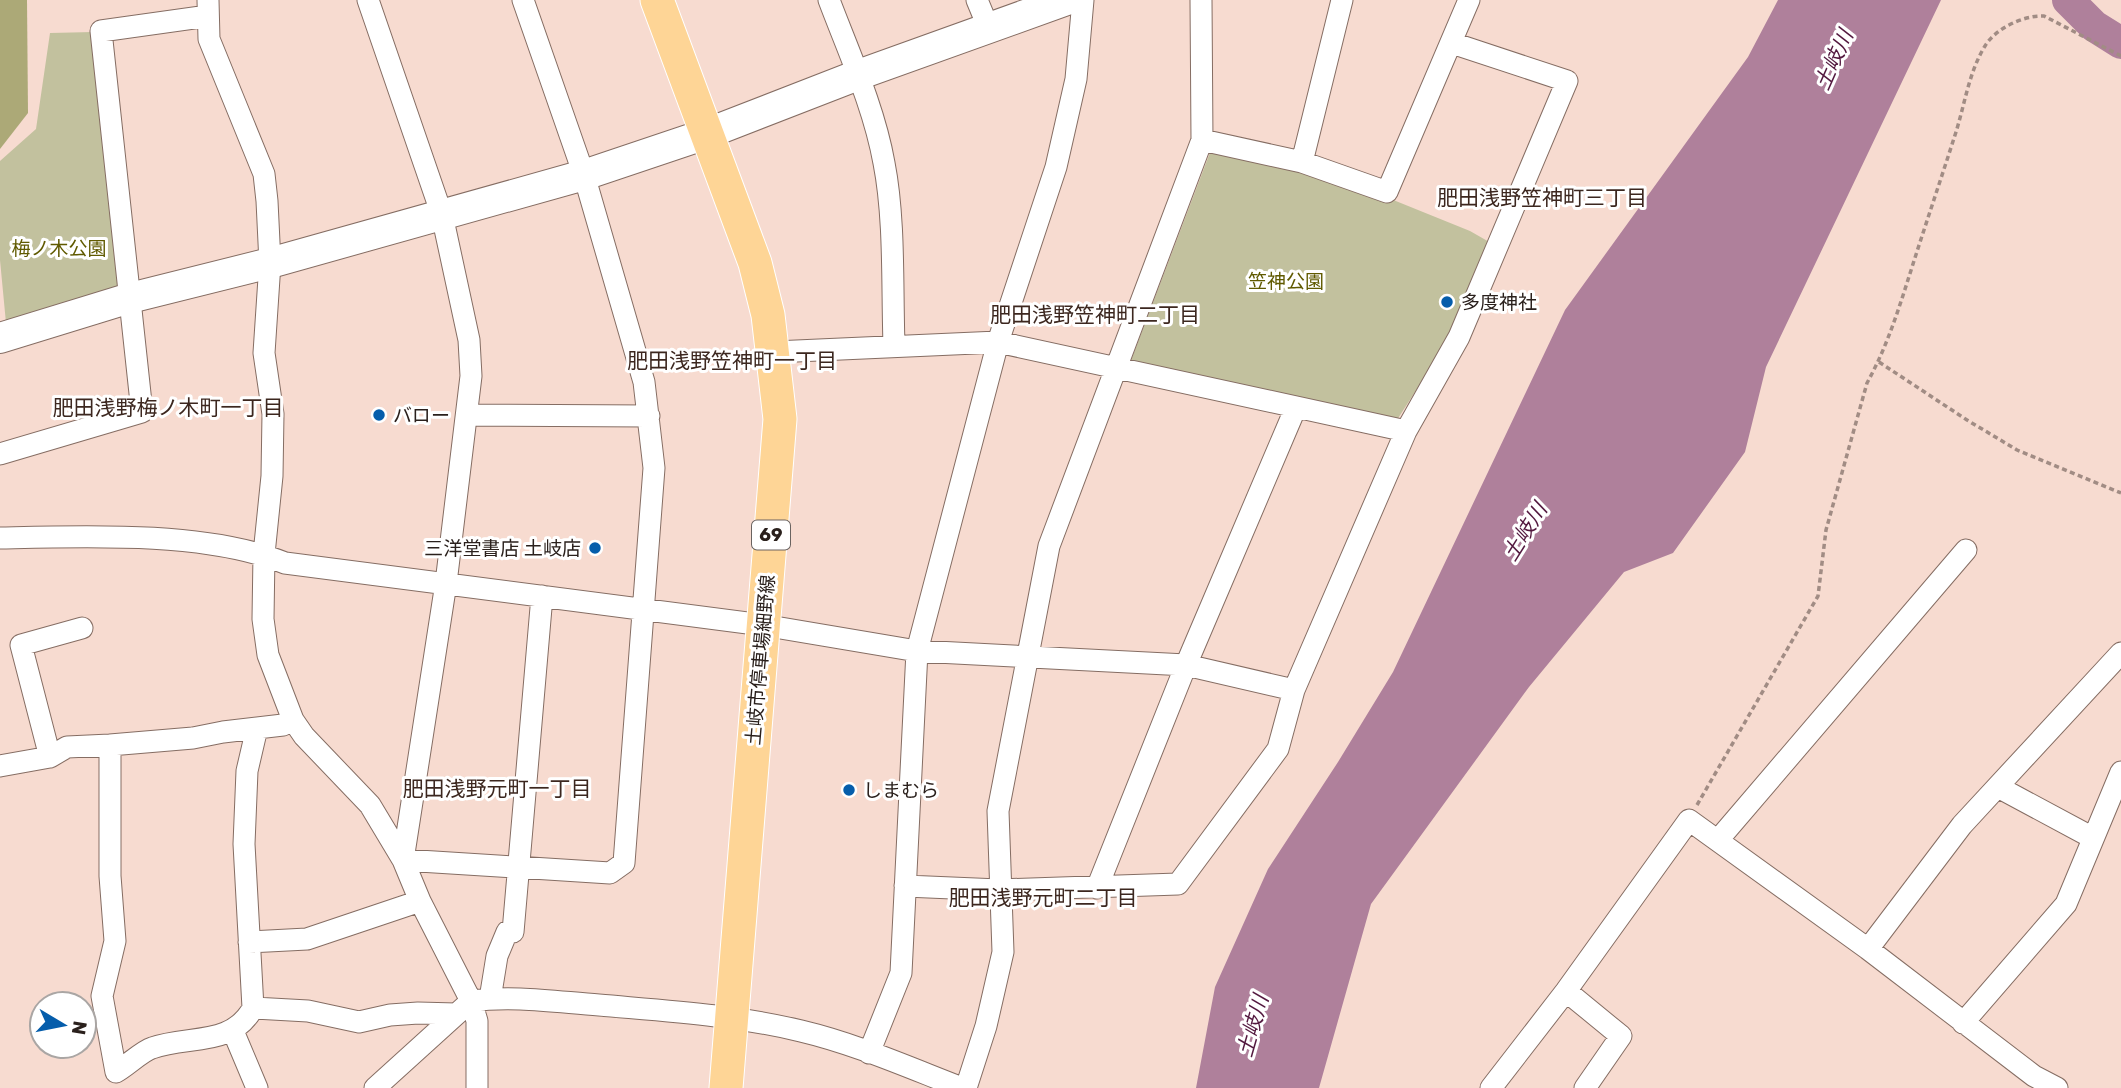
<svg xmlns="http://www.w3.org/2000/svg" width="2121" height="1088" font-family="Rubik,'Noto Sans JP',sans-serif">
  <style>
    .green { fill: #c2c19e }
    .forest { fill: #aca977 }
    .water { fill: #af809b }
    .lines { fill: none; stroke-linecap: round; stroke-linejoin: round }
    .river { stroke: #af809b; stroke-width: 32 }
    .street-casing { stroke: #856d63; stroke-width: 23 }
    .secondary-casing { stroke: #856d63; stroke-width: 32 }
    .primary-casing { stroke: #fff; stroke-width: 35 }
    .path { stroke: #a18c84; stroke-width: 3.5; stroke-dasharray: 5 3.5; stroke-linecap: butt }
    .street { stroke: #fff; stroke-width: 21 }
    .secondary { stroke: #fff; stroke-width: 30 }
    .primary { stroke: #fed596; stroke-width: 33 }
    .poi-dot { fill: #055dab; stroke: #fff; stroke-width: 2.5 }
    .labels { text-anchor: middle; stroke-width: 6; stroke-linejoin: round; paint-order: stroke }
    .shield { fill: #fff; stroke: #6a6360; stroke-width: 2 }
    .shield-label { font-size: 18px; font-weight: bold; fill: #2a201c }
    .park-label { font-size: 19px; fill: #605a00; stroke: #fff }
    .poi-label { font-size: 19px; fill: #2a201c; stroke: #fff; text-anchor: start }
    .street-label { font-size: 19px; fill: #2a201c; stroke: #fff }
    .water-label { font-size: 21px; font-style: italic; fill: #53183f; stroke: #fff }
    .neighbourhood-label { font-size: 21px; fill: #3c271f; stroke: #fff }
  </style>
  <rect width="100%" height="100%" fill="#f7dbd0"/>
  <path class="green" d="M93 32 122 292 6 323 0 260V161L36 129 50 33Z
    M1214 142 1329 174 1470 231 1491 243 1451 336 1395 423 1130 363Z"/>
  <path class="forest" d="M0 0H27L28 113 0 149Z"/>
  <path class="water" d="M1778 0H1941L1766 367 1745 452 1673 553 1624 572 1529 687 1371 904 1319 1088H1196L1215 987 1268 869 1338 762 1393 672 1565 310 1748 57Z"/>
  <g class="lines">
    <path class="river" d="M2068 0 2094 26 2121 43"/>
    <defs>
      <path id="street" d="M208 0 209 39 264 174 267 201 270 263 264 353 273 414 272 476 264 554 263 619 268 655 293 720 304 736 370 805 403 860 420 901 471 1001 477 1021V1088
        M368 0 442 215 469 340 471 376 446 583 403 860 610 873 624 863 654 468 644 382 584 175 523 0
        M829 0C849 53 874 107 884 163 895 219 892 288 894 345
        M977 0 989 29
        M1202 140 1302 162 1387 192 1469 0
        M1302 162 1342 0
        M774 352 998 342 1406 431
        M467 415 649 416
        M0 454 142 412 101 31 208 16
        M0 538C85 536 207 531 285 563L763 625 917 651 1186 665 1294 690
        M293 720 283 725 223 732 193 738 110 745V876L115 941 102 996 116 1072C127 1066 142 1051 152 1048 188 1035 232 1047 253 1008L308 1011 359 1022 390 1015 418 1013 456 1014
        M50 757 21 645 82 628
        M0 766 50 757 67 747 110 745
        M1998 787 2093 838
        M1718 840 1966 550
        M905 886 999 890 1178 884 1278 749 1294 690 1406 431 1459 337 1567 81 1452 43
        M1097 888 1186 665 1296 407
        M249 942 307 939 420 901
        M1868 949 1962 825 2121 653
        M1566 991 1621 1036 1585 1088
        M490 999 497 956 507 932H513L542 596
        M253 1008 244 844 247 771 257 728
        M1963 1023 2066 904 2121 772
        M233 1031 257 1088
        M869 1053 901 973 917 651 998 342 1056 167 1076 79 1083 0
        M375 1088 471 1001C513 995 557 1002 599 1005 666 1011 735 1015 801 1031 856 1044 910 1068 962 1088
        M966 1088 986 1026 1003 952 998 811 1049 546 1202 140 1201 0
        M1491 1088 1566 991 1689 820 1868 949 2034 1076 2057 1088"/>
      <path id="secondary" d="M0 338 130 298 270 263 584 175 706 134 858 75 1067 0"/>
      <path id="primary" d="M657 0 755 263 768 315 780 419 726 1088"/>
    </defs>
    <use href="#street" class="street-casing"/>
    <use href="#secondary" class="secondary-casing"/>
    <use href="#primary" class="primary-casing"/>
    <path class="path" d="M1879 362 1967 420 2017 450 2121 493
      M1697 805 1818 596 1826 530 1867 383C1888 345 1900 305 1913 264 1927 220 1942 176 1956 132 1965 103 1969 72 1985 46 1996 28 2024 15 2044 16L2121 56"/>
    <use href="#street" class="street"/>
    <use href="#secondary" class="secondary"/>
    <use href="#primary" class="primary"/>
  </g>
  <g class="poi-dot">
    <circle cx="1447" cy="302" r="7"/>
    <circle cx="379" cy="415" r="7"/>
    <circle cx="595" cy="548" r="7"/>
    <circle cx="849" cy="790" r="7"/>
  </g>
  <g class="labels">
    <rect class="shield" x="752" y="520.5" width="38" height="29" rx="5"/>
    <g class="shield-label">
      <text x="771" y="541">69</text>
    </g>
    <g class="park-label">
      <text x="59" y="255">梅ノ木公園</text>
      <text x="1286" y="288">笠神公園</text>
    </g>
    <g class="poi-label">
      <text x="1461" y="309">多度神社</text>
      <text x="393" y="422">バロー</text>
      <text x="581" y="555" text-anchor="end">三洋堂書店 土岐店</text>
      <text x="863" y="797">しまむら</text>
    </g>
    <g class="street-label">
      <text transform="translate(760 660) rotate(-85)" y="7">土岐市停車場細野線</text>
    </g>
    <g class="water-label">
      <text transform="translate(1834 60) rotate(-66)" y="7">土岐川</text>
      <text transform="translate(1525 532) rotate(-58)" y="7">土岐川</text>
      <text transform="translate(1253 1026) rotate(-74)" y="7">土岐川</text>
    </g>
    <g class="neighbourhood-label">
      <text x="1542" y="205">肥田浅野笠神町三丁目</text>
      <text x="1095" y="322">肥田浅野笠神町二丁目</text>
      <text x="732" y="368">肥田浅野笠神町一丁目</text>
      <text x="168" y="415">肥田浅野梅ノ木町一丁目</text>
      <text x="497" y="796">肥田浅野元町一丁目</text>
      <text x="1043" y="905">肥田浅野元町二丁目</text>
    </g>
  </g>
  <g transform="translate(63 1025) rotate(100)"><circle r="33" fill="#ffffff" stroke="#aaa6a4" stroke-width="2"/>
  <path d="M0-5L12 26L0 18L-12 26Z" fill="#055dab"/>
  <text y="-10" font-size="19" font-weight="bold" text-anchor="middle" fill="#2a201c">N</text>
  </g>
</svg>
